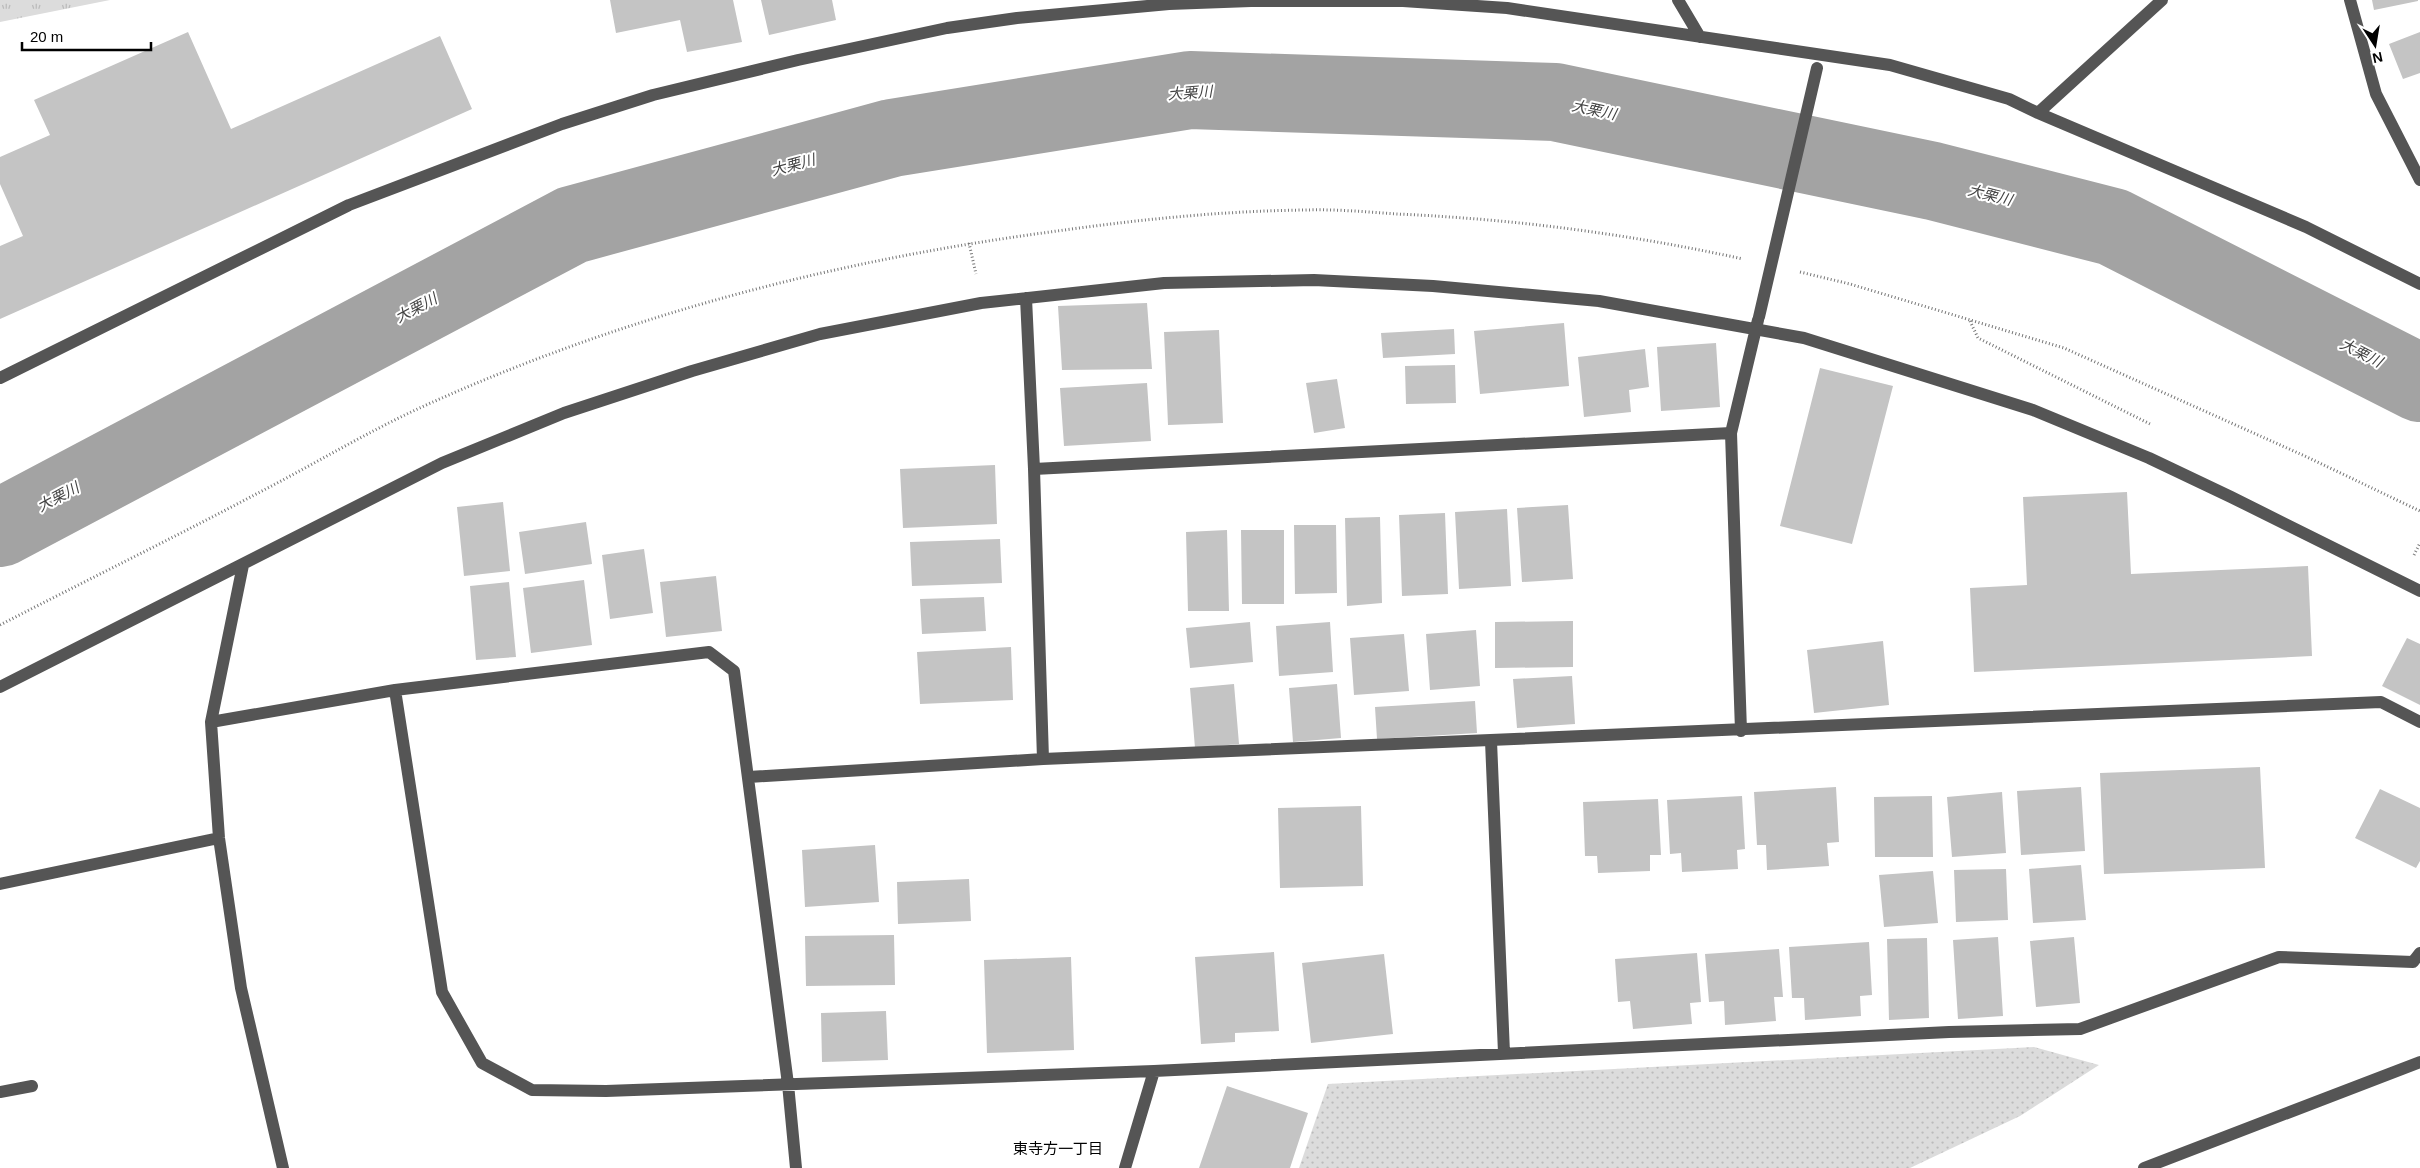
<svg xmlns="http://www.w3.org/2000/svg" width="2420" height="1168" font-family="Helvetica,'Noto Sans JP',sans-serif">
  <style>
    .grass { fill: url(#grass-tufts) }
    .park { fill: url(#park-dots) }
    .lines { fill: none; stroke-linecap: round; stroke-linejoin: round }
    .river { stroke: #a3a3a3; stroke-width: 78 }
    .building { fill: #c4c4c4 }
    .path { stroke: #777; stroke-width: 3; stroke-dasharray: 1 2.5; stroke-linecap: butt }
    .minor { stroke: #555; stroke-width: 12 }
    .minor-bridge { stroke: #555; stroke-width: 12 }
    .labels { text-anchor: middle; stroke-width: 4; stroke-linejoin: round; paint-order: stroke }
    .water-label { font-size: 15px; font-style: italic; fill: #444; stroke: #fff }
    .neighbourhood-label { font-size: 15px; fill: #000; stroke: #fff }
  </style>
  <defs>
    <pattern id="grass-tufts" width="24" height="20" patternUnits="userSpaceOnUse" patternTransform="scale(1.25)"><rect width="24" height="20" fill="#dcdcdc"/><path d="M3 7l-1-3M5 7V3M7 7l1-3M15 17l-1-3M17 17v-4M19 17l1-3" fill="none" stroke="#bbb"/></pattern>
    <pattern id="park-dots" width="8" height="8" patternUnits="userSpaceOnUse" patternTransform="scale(1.25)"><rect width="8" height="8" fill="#dcdcdc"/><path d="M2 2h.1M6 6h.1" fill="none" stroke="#bbb" stroke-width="1.8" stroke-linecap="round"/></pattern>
  </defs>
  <rect width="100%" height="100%" fill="#fff"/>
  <path class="grass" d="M0 0H110L0 22Z"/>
  <path class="park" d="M2034 1047 2099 1065 2020 1116 1910 1168H1299L1328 1084Z"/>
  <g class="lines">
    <path class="river" d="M0 528 572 225 892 138 1190 90 1555 102 1933 181 2113 227 2420 383"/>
  </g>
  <path class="building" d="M610 0H733L742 42 687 52 680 20 616 33Z
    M761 0H832L836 20 769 35Z
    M2372 0H2418V1L2374 10Z
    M188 32 231 129 440 36 472 109 0 319V246L23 236 0 184V157L50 135 34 100Z
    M2420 32V73L2403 79 2389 44Z
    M1147 303 1152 369 1062 370 1058 306Z
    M1564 323 1569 386 1480 394 1474 331Z
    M1454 329 1455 354 1383 358 1381 333Z
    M1219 330 1223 423 1168 425 1164 332Z
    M1716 343 1720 407 1661 411 1657 347Z
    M1645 349 1649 387 1629 390 1631 412 1584 417 1578 357Z
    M1455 365 1456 403 1406 404 1405 366Z
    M1820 368 1893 386 1852 544 1780 526Z
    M1337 379 1345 428 1314 433 1306 383Z
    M1147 383 1151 441 1064 446 1060 388Z
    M995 465 997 524 903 528 900 469Z
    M2127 492 2131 574 2308 566 2312 656 1974 672 1970 588 2027 585 2023 497Z
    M503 502 510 571 464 576 457 507Z
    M1568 505 1573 579 1522 582 1517 508Z
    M1507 509 1511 586 1459 589 1455 512Z
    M1445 513 1448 594 1402 596 1399 515Z
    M1380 517 1382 603 1347 606 1345 518Z
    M586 522 592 564 525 574 519 532Z
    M1294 525H1336L1337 593 1295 594Z
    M1227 530 1229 611H1188L1186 532Z
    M1241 530H1284V604H1242Z
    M1000 539 1002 583 912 586 910 542Z
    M644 549 653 613 610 619 602 555Z
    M716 576 722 631 666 637 660 582Z
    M584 580 592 645 531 653 523 588Z
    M509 582 516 657 476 660 470 586Z
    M984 597 986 631 922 634 920 599Z
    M1573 621V667L1495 668V622Z
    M1250 622 1253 662 1190 668 1186 628Z
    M1330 622 1333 672 1279 676 1276 626Z
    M1476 630 1480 686 1430 690 1426 634Z
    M1404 634 1409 691 1354 695 1350 638Z
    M2407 638 2420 644V705L2382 686Z
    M1883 641 1889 705 1814 713 1807 650Z
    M1011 647 1013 700 920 704 917 652Z
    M1572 676 1575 724 1517 728 1513 679Z
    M1234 684 1239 744 1195 748 1190 688Z
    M1337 684 1341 738 1293 742 1289 688Z
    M1475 701 1477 733 1377 739 1375 707Z
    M2260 767 2265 868 2104 874 2100 773Z
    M1836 787 1839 842 1827 843 1829 866 1767 870 1766 845H1757L1754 792Z
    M2081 787 2085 851 2021 855 2017 791Z
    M2380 789 2420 808V861L2416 868 2355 838Z
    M2002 792 2006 853 1952 857 1947 797Z
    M1742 796 1745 849 1737 850 1738 869 1682 872 1681 853 1670 854 1667 800Z
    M1932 796 1933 857H1875L1874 797Z
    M1658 799 1661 855H1650V871L1598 873 1597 856H1585L1583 802Z
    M1361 806 1363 886 1280 888 1278 808Z
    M875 845 879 902 805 907 802 850Z
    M2081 865 2086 920 2033 923 2029 869Z
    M2006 869 2008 920 1956 922 1954 870Z
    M1933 871 1938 923 1884 927 1879 875Z
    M969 879 971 921 898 924 897 882Z
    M894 935 895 985 806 986 805 936Z
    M1998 937 2003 1016 1958 1019 1953 940Z
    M2074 937 2080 1003 2036 1007 2030 941Z
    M1927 938 1929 1018 1889 1020 1887 939Z
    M1869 942 1872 995 1860 996 1861 1016 1805 1020 1804 998H1792L1789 947Z
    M1779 949 1783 997H1774L1776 1021 1725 1025 1724 1001 1709 1002 1705 954Z
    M1274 952 1279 1031 1235 1033V1042L1201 1044 1195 957Z
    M1697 953 1701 1002 1690 1003 1692 1024 1633 1029 1630 1001 1618 1002 1615 959Z
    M1384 954 1393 1034 1311 1043 1302 963Z
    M1071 957 1074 1050 987 1053 984 960Z
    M886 1011 888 1060 822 1062 821 1013Z
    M1227 1086 1308 1113 1290 1168H1199Z"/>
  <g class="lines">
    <path class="path" d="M969 243 976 274
      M1800 272 1850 284 2064 348 2307 457 2420 511
      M1970 321 1978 338 2150 424
      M2414 555 2420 543
      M0 625C87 580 175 537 262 491 316 463 369 431 424 406 625 315 833 261 1050 232 1135 220 1219 211 1306 210 1336 209 1367 212 1397 214 1514 219 1629 234 1743 259"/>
    <path class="minor" d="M1678 0 1700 37
      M2350 0 2376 94 2420 180
      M2038 113 2162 0
      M1026 298 1034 469 1043 759
      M0 378 349 205 562 124 653 95 798 60 947 28 1017 18 1169 4 1251 1H1403L1507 8 1890 65 2009 99 2038 113 2306 227 2420 284
      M1034 469 1731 433
      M243 565 211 722 219 838 241 988 283 1168
      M0 687 442 463 564 413 692 371 820 334 981 303 1164 283 1314 280 1433 286 1599 301 1804 338 2033 410 2149 458 2231 497 2420 591
      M395 690 442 992 482 1063 532 1090 606 1091 1154 1071 1949 1032 2080 1029 2279 957 2413 962 2420 953
      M211 722 395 690 709 652 734 671 788 1084 796 1168
      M1741 731 1731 433 1758 320
      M1491 741 1504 1053
      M749 777 1043 759 2381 702 2420 722
      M0 884 219 838
      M0 1092 32 1086
      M1125 1168 1154 1071
      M2144 1168 2420 1062"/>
    <path class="minor-bridge" d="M1759 317 1817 68"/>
  </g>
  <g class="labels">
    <g class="water-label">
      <text transform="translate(1190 93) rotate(-4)" y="5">大栗川</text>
      <text transform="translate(1594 110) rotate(12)" y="5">大栗川</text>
      <text transform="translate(793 165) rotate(-15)" y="5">大栗川</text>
      <text transform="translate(1990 195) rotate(14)" y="5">大栗川</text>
      <text transform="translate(416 308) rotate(-28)" y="5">大栗川</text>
      <text transform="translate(2361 353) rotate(27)" y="5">大栗川</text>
      <text transform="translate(58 497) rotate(-28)" y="5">大栗川</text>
    </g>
    <g class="neighbourhood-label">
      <text x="1058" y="1154">東寺方一丁目</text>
    </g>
  </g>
  <g transform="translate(2375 45) rotate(168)" stroke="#ffffff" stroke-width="4" paint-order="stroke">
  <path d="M0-4L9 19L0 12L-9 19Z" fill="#000000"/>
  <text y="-8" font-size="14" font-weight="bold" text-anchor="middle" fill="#000000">N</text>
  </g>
  <path d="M22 42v8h129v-8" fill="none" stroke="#000000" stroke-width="2.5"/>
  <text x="30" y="42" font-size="15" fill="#000000" stroke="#ffffff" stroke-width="4" paint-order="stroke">20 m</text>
</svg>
